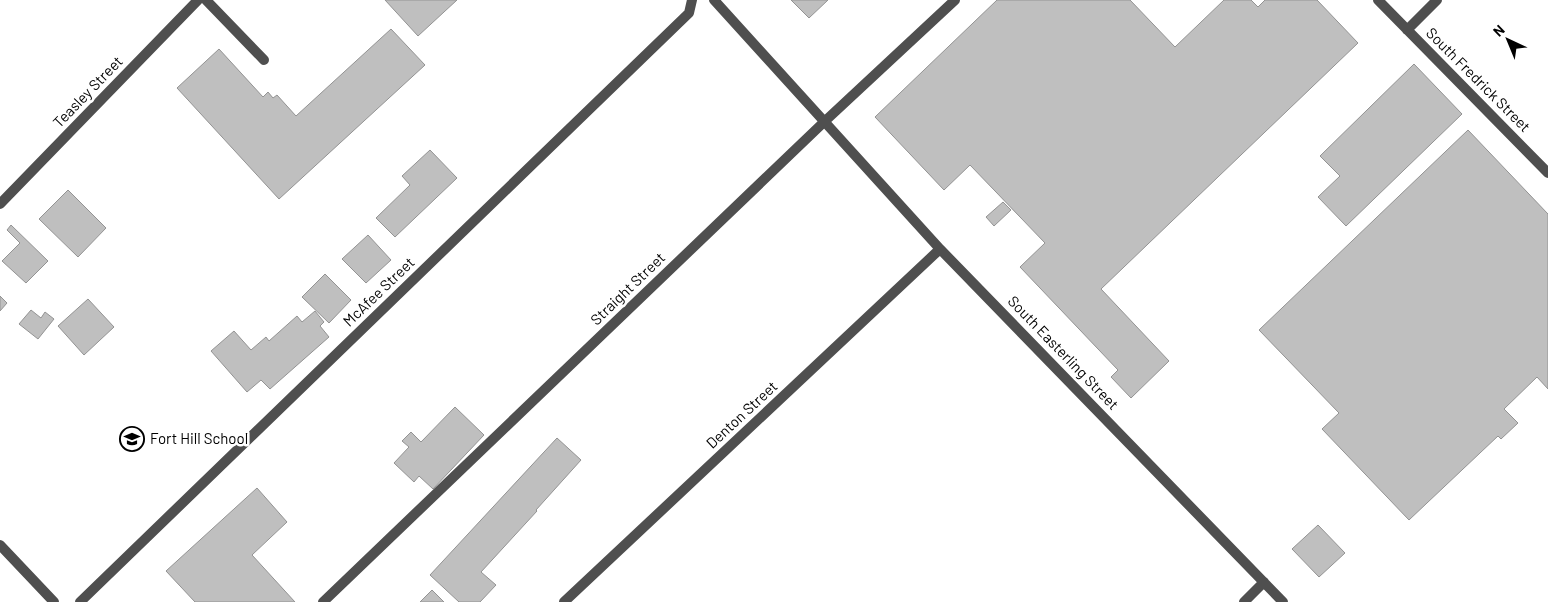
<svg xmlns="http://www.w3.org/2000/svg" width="1548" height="602" font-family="Barlow,sans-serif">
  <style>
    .building { fill: #bfbfbf; stroke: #939393 }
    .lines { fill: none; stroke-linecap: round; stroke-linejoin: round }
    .minor { stroke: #4f4f4f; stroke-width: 10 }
    .labels { text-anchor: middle; stroke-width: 5; stroke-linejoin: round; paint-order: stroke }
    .street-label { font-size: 15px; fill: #000; stroke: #fff }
    .poi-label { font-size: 15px; fill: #000; stroke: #fff; text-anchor: start }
  </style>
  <rect width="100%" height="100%" fill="#fff"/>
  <path class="building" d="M385 0H457L418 36Z
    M791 0H828L809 18Z
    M997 0H1130L1175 47 1224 0H1251L1258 7 1265 0H1317L1358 43 1101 289 1169 361 1131 398 1111 377 1118 370 1020 267 1045 243 970 165 944 190 875 117Z
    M391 29 425 65 279 199 177 88 219 49 263 97 268 92 273 98 277 95 296 116Z
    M1414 64 1462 114 1346 226 1318 197 1340 176 1320 156Z
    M1468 130 1548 214V389L1537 377 1504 409 1518 423 1501 439 1498 436 1409 520 1322 429 1339 413 1259 330Z
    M430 150 457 178 395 237 376 218 410 185 402 176Z
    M68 190 106 228 78 257 39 219Z
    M1003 202 1011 210 994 226 986 217Z
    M11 225 48 261 26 283 2 261 20 243 7 230Z
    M368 235 391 260 366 283 342 259Z
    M325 274 351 300 329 323 302 297Z
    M0 296 7 303 0 311Z
    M88 299 114 327 84 355 58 326Z
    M31 310 41 318 45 312 54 319 38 339 19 324Z
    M315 311 324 322 320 326 329 337 270 389 261 380 247 392 211 351 234 331 251 350 266 337 269 341 297 316 302 322Z
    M455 407 484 435 433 489 419 476 414 482 394 463 409 447 402 441 411 432 421 442Z
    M557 438 581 460 536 510 537 511 481 572 496 585 480 602H459L430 575Z
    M257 488 287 522 252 555 295 602H195L166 571Z
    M1318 525 1345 553 1319 577 1292 549Z
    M432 590 444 602H420Z"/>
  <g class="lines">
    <path class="minor" d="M206 0 264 60
      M714 0 940 249 1283 602
      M1378 0 1548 173
      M1407 30 1437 0
      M0 204 198 0
      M0 545 54 602
      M80 602 689 13 692 0
      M323 602 824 122 955 0
      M564 602 940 249
      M1244 602 1264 582"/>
  </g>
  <defs>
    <symbol id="school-ring" viewBox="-11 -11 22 22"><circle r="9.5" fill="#fff" stroke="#000" stroke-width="1.5"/><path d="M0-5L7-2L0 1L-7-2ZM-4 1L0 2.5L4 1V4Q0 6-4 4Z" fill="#000"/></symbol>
  </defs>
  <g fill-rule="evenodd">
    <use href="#school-ring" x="118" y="425" width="28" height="28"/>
  </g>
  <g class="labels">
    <g class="street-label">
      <text transform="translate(1478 80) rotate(45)" y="5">South Fredrick Street</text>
      <text transform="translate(88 92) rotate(-46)" y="5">Teasley Street</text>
      <text transform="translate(628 289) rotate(-44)" y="5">Straight Street</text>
      <text transform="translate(379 292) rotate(-44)" y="5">McAfee Street</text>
      <text transform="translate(1063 353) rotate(46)" y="5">South Easterling Street</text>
      <text transform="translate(742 415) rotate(-43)" y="5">Denton Street</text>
    </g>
    <g class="poi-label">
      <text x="150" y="444">Fort Hill School</text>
    </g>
  </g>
  <g transform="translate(1508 40) rotate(316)" stroke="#ffffff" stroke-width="4" paint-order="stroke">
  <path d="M0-4L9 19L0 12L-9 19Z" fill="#000000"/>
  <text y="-8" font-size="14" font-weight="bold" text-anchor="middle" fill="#000000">N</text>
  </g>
</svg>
